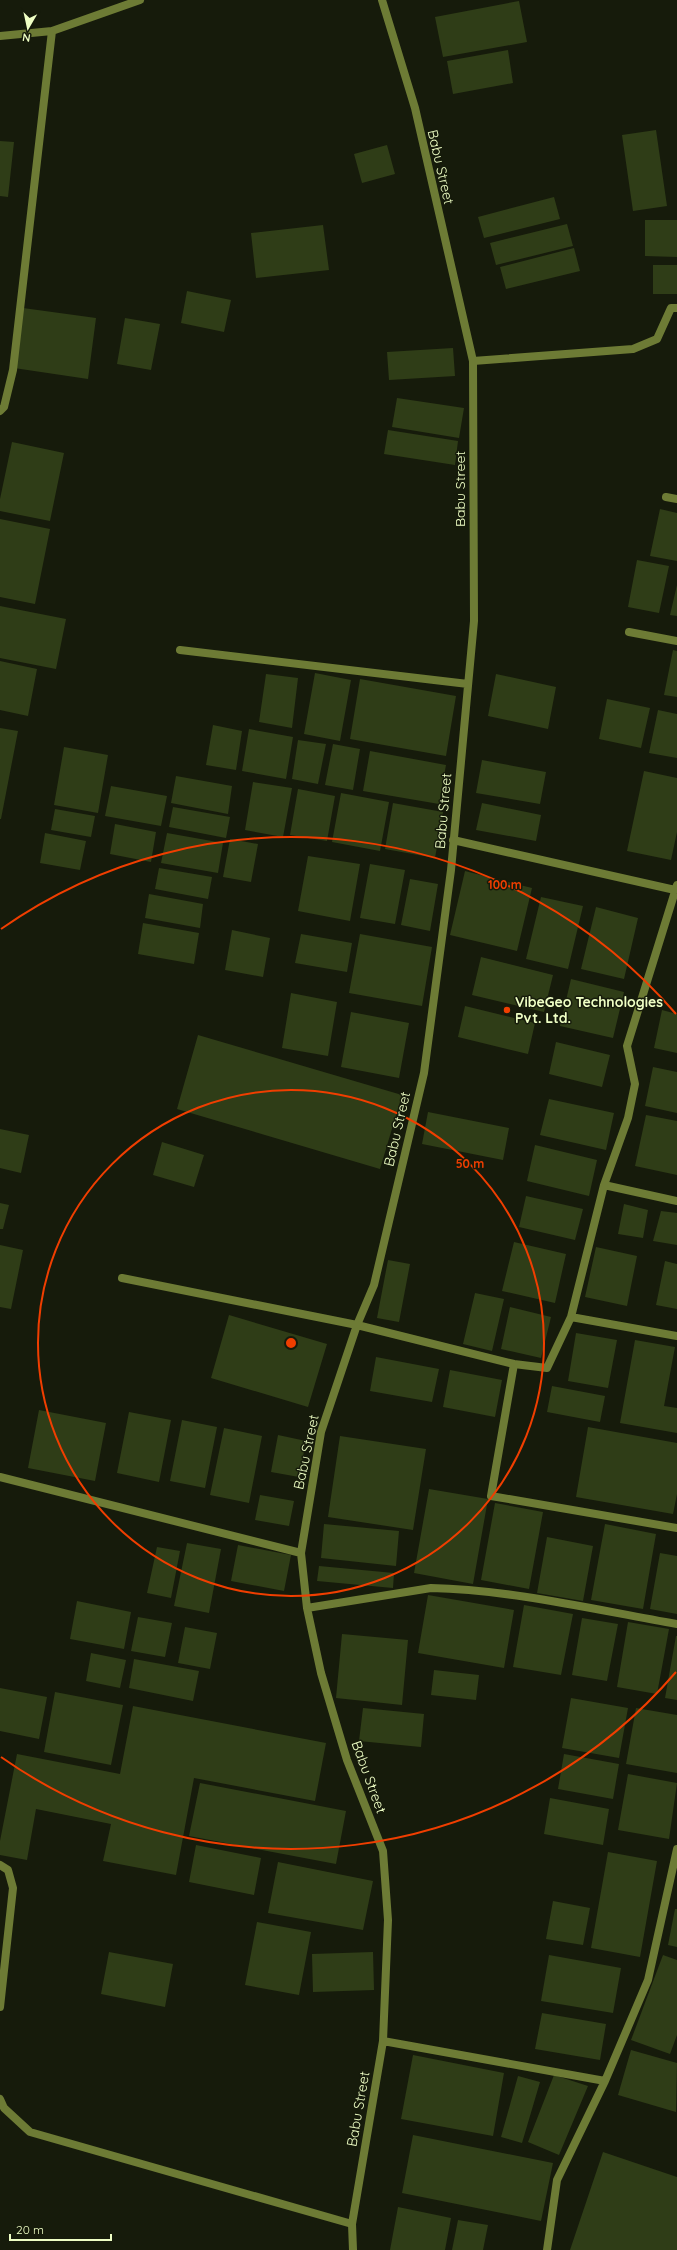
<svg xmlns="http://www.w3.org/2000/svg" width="677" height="2250" font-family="Quicksand,sans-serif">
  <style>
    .building { fill: #2f3d17 }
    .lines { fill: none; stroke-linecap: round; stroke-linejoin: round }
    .street { stroke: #6d7b35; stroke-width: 8 }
    .ring { fill: none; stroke: #f03e00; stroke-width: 2 }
    .poi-dot { fill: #f03e00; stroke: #161b0b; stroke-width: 1.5 }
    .labels { text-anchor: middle; stroke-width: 3; stroke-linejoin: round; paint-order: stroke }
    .street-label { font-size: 14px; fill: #efffc5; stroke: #161b0b }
    .poi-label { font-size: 14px; font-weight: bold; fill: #efffc5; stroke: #161b0b; text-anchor: start }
    .centre { fill: #f03e00; stroke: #161b0b; stroke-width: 2 }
    .ring-label { font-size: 12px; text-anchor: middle; font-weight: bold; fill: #f03e00; stroke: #161b0b; stroke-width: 3; stroke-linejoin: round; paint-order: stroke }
  </style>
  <rect width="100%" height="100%" fill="#161b0b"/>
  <path class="building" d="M519 1 527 42 443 57 435 17Z
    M508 50 513 83 453 94 447 61Z
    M656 130 667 206 633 211 622 135Z
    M0 141 14 142 8 197 0 196Z
    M387 145 395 174 362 183 354 154Z
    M554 197 560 219 484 238 478 217Z
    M645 220H677V257L645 256Z
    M567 224 573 246 496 265 490 243Z
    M323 225 329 270 256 278 251 233Z
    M574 248 580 271 506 289 500 267Z
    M653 265H677V294H653Z
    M187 291 231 300 224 332 181 323Z
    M23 308 96 318 88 379 14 368Z
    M125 318 160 324 151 370 117 364Z
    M453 348 455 376 389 380 387 352Z
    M397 398 464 408 459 438 392 427Z
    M388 430 458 441 455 465 384 454Z
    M12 442 64 453 50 521 0 511V499Z
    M660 509 677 513V561L650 556Z
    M0 519 50 529 35 604 0 597Z
    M637 560 669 566 659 613 628 607Z
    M677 585V616L670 615Z
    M0 606 66 619 56 669 0 658Z
    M673 650 677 651V697L664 695Z
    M0 661 37 669 28 716 0 710Z
    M315 673 351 680 340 741 304 734Z
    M266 674 298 678 292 728 259 722Z
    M496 674 556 687 548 729 488 716Z
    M360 679 456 696 446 756 350 739Z
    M607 699 650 708 641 748 599 739Z
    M658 710 677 714V758L649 753Z
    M213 725 242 731 236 770 206 765Z
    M0 728 18 731 1 819H0Z
    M249 729 293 737 286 779 242 771Z
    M298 740 326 744 318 784 292 779Z
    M333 744 360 749 353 790 325 785Z
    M64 747 108 755 98 813 54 805Z
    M370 751 446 765 439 804 363 791Z
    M482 760 546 772 540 804 476 793Z
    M644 771 677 778V832L671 860 627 851Z
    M176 776 232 786 228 814 171 803Z
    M253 782 292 788 283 837 245 830Z
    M111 786 167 796 161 826 105 816Z
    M298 789 335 796 327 841 290 835Z
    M341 793 389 802 380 851 332 842Z
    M393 803 443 812 435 858 385 849Z
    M482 803 541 815 536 841 476 830Z
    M173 807 230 817 226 838 169 827Z
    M55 809 95 816 91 837 51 830Z
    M115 824 156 832 151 862 110 854Z
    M45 833 86 841 80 870 40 863Z
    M167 833 223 843 218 873 161 863Z
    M230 839 258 844 251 882 223 877Z
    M308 856 360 864 350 921 298 911Z
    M370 864 405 870 395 924 360 918Z
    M159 868 212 877 208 899 155 889Z
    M465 871 532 888 517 951 450 935Z
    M410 879 438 884 430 931 401 925Z
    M149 894 203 904 200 928 145 918Z
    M541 897 583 906 568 969 526 959Z
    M596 907 638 918 624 979 581 969Z
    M143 923 199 933 194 964 138 954Z
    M232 930 270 938 263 977 225 970Z
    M301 934 352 943 347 972 295 963Z
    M360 934 432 947 422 1006 349 993Z
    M481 957 553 975 544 1012 472 995Z
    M571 979 624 992 613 1038 560 1026Z
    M291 993 337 1002 328 1056 282 1048Z
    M465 1006 535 1023 528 1054 458 1037Z
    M662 1010 677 1014V1053L654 1048Z
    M351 1012 409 1023 399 1078 341 1067Z
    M198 1035 402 1095 380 1169 177 1109Z
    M556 1042 610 1055 602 1087 549 1074Z
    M653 1067 677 1072V1113L645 1106Z
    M549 1099 614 1113 606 1150 540 1135Z
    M428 1112 509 1128 503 1160 422 1144Z
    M646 1115 677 1121V1175L635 1166Z
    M0 1129 29 1135 21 1173 0 1168Z
    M162 1142 204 1155 194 1187 153 1175Z
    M535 1145 597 1160 589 1196 527 1181Z
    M526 1196 583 1209 575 1240 519 1227Z
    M0 1203 9 1205 3 1229H0Z
    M624 1204 648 1210 643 1238 618 1234Z
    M661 1211 677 1213V1245L653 1241Z
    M514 1242 566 1254 555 1303 502 1291Z
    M0 1245 23 1250 11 1309 0 1307Z
    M596 1247 637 1256 627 1306 585 1297Z
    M388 1260 410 1264 399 1322 377 1318Z
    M665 1261 677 1264V1309L656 1305Z
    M475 1293 504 1299 492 1351 463 1344Z
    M510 1307 551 1317 541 1358 501 1349Z
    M229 1315 327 1344 308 1407 211 1378Z
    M576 1333 617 1340 608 1388 568 1381Z
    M635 1340 675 1347 664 1406 677 1408V1433L620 1423Z
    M376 1357 439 1369 432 1402 370 1391Z
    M450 1370 502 1380 495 1417 443 1407Z
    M552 1386 605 1396 600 1422 547 1412Z
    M39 1410 106 1423 95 1481 28 1468Z
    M129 1412 171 1420 159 1482 117 1473Z
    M182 1420 217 1427 205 1488 170 1481Z
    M588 1427 677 1443V1494L673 1514 576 1497Z
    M224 1428 262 1436 249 1503 210 1495Z
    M278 1435 306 1441 299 1477 271 1472Z
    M340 1436 426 1449 413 1530 328 1517Z
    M429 1489 488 1499 473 1584 414 1573Z
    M260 1495 294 1501 289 1526 255 1520Z
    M495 1503 543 1512 529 1589 481 1580Z
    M324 1524 399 1531 396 1566 321 1558Z
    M605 1524 656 1534 643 1609 591 1600Z
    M547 1537 593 1546 583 1601 537 1593Z
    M187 1543 221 1549 209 1613 174 1606Z
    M238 1545 291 1555 284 1591 231 1581Z
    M157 1547 180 1551 171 1598 147 1593Z
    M660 1553 677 1556V1614L650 1609Z
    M319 1566 394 1573 393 1588 317 1581Z
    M428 1595 514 1610 504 1668 418 1653Z
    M77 1601 131 1612 124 1649 70 1639Z
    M524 1605 573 1614 561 1675 513 1667Z
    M138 1617 172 1623 165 1657 131 1651Z
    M582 1618 618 1624 607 1681 572 1675Z
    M628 1622 669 1629 657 1694 617 1687Z
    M185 1627 217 1633 210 1669 178 1663Z
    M342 1634 408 1640 402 1705 336 1698Z
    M676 1636H677V1700L665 1698Z
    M91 1653 126 1660 120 1688 86 1681Z
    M134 1659 199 1671 193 1701 129 1688Z
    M434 1670 479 1675 476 1700 431 1695Z
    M0 1688 47 1697 39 1739 0 1731Z
    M55 1692 123 1705 111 1765 44 1752Z
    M571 1698 628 1708 619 1758 562 1748Z
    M133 1706 326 1743 315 1801 194 1778 176 1875 103 1861 111 1824 36 1809 27 1860 0 1855V1841L17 1754 120 1774Z
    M363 1708 424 1714 421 1747 359 1741Z
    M636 1708 677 1715V1773L626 1764Z
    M564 1754 619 1764 613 1799 558 1789Z
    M628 1774 677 1783 669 1839 618 1830Z
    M200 1783 346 1811 336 1864 189 1836Z
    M550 1798 609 1809 603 1845 544 1834Z
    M196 1845 261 1858 254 1895 189 1882Z
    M608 1852 657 1861 640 1957 591 1948Z
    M278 1862 373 1881 363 1930 268 1913Z
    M553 1901 590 1908 583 1945 546 1939Z
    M675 1909H677V1947L668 1945Z
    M257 1922 311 1932 299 1995 245 1985Z
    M109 1952 173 1964 165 2007 101 1994Z
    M373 1952 374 1990 313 1992 312 1954Z
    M549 1955 621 1968 613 2013 541 2001Z
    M663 1955 677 1960V2035L670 2054 631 2040Z
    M542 2013 606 2024 600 2060 535 2049Z
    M631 2050 677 2063 676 2112 618 2095Z
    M413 2055 504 2073 493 2136 401 2119Z
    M554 2075 588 2086 559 2155 528 2142Z
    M518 2076 540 2082 522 2143 501 2137Z
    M413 2135 553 2163 541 2221 402 2193Z
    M603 2152 677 2177V2250H570Z
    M398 2207 451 2218 445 2250H390Z
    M458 2220 488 2225 483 2250H452Z"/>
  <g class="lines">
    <path class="street" d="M0 36 52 31 140 0
      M473 361 633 349 657 339 671 308H677
      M0 411 4 407 13 370 52 31
      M666 497 677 499
      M629 632 677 641
      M180 650 468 684
      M453 840 675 890
      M604 1185 677 1201
      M122 1278 357 1325 514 1364 547 1368 571 1317 604 1185 628 1118 635 1084 627 1046 677 885
      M571 1317 677 1336
      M514 1364 491 1496 677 1528
      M0 1477 301 1553
      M307 1608 431 1588C514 1590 596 1610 677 1624
      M0 1865 8 1870 13 1888 0 2007
      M383 2041 605 2081 648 1980 677 1849
      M0 2099 4 2108 30 2132 352 2224
      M353 2250 352 2224 383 2041 388 1920 383 1851 347 1760 321 1673 307 1608 301 1553 321 1432 357 1325 374 1285 424 1073 451 870 474 621 473 361 415 108 382 0
      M547 2250 557 2180 605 2081"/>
  </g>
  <g class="ring">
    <circle cx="291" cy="1343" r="253"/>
    <path d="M676 1672A506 506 0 0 1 1 1757M1 929A506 506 0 0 1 676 1014"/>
  </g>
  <circle class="poi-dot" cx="507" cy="1010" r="4"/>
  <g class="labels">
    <g class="street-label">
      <text transform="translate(441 167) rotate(77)" y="5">Babu Street</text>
      <text transform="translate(460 489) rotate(-90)" y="5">Babu Street</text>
      <text transform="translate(443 811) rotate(-85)" y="5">Babu Street</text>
      <text transform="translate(397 1129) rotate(-77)" y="5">Babu Street</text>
      <text transform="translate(306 1452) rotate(-78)" y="5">Babu Street</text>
      <text transform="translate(369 1777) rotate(70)" y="5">Babu Street</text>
      <text transform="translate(358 2109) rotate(-80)" y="5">Babu Street</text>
    </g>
    <g class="poi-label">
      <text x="515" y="1007">VibeGeo Technologies<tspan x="515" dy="16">Pvt. Ltd.</tspan></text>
    </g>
  </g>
  <circle cx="291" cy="1343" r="6" class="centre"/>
  <g class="ring-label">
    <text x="505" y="889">100 m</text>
    <text x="470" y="1168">50 m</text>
  </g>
  <g transform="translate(28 28) rotate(189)" stroke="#161b0b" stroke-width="3" paint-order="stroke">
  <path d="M0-3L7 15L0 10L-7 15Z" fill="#efffc5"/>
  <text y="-6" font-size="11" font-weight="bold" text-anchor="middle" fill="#efffc5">N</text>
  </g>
  <path d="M10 2234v6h101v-6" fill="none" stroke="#efffc5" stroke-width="2"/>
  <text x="16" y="2234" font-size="12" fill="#efffc5" stroke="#161b0b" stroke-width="3" paint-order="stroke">20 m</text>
</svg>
